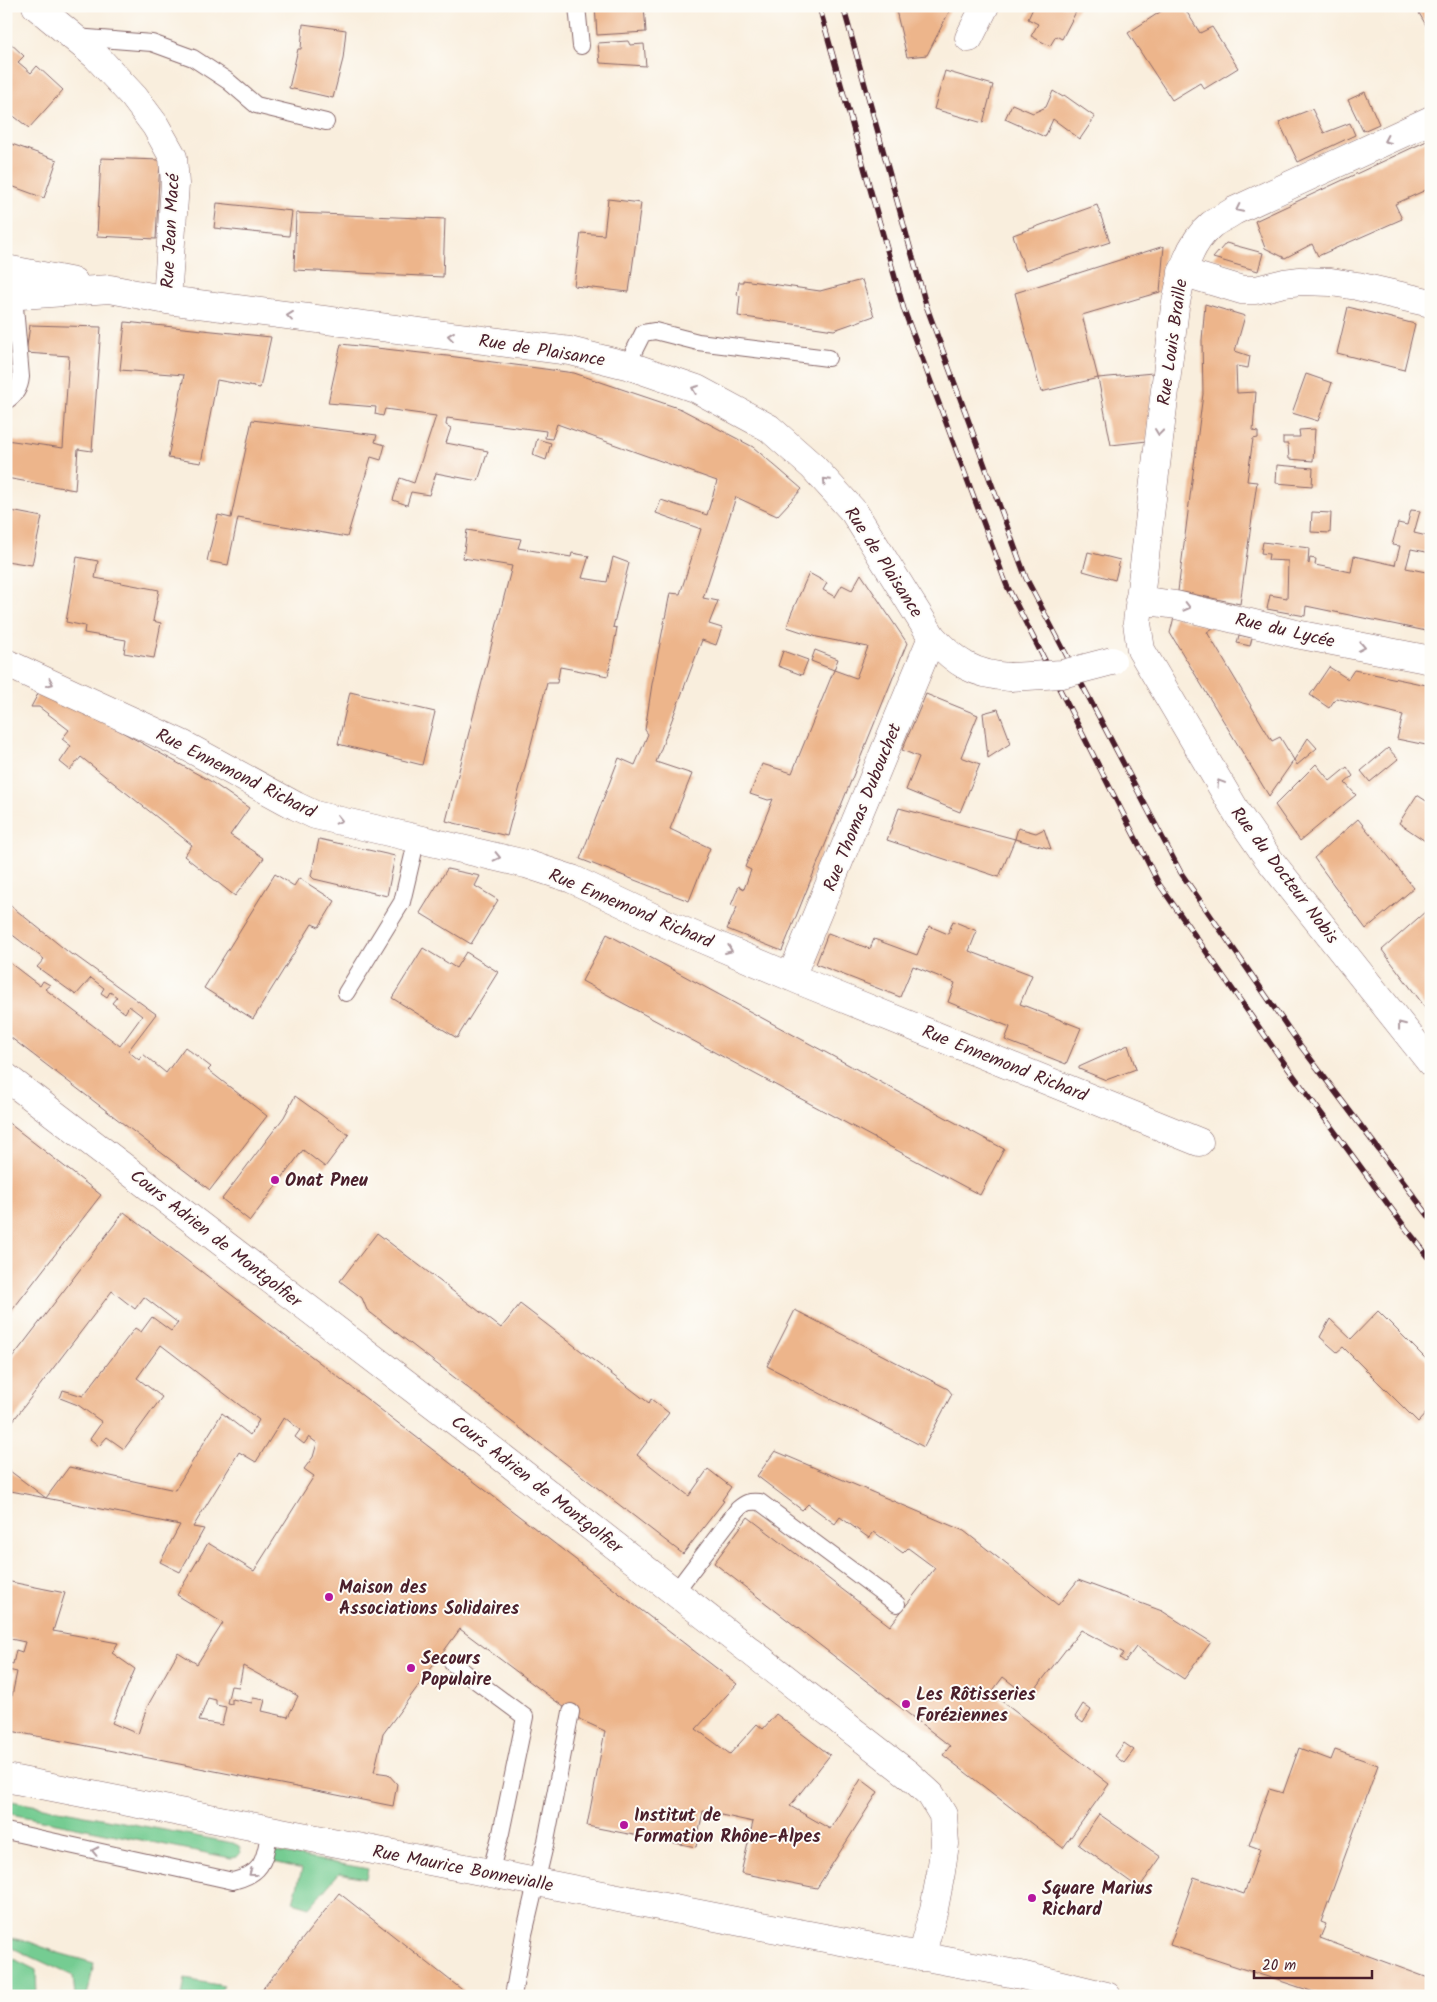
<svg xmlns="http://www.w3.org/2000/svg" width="1437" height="2002" font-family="Kalam,sans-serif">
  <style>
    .green { fill: #74cc92; stroke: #5f765e }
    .building { fill: #edb58b; fill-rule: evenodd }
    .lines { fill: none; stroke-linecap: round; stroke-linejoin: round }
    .service-casing { stroke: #876769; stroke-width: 18 }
    .minor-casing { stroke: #876769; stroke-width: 29 }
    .secondary-casing { stroke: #876769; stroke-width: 29 }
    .service { stroke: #fff; stroke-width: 16 }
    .minor { stroke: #fff; stroke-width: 28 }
    .secondary { stroke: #fff; stroke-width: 28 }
    .rail-casing { stroke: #4a1f2b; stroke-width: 5.5 }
    .rail { stroke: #fdfcf7; stroke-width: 4; stroke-dasharray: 11; stroke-linecap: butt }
    .minor-bridge-casing { stroke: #876769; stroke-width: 29; stroke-linecap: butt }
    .minor-bridge { stroke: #fff; stroke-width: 28 }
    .oneway { stroke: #ae9aa0 }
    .poi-dot { fill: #b5179e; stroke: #fdfcf7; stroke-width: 2 }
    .labels { text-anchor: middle; stroke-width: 4; stroke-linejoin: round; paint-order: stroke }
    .street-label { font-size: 18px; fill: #4a1f2b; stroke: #fdfcf7 }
    .poi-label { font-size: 18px; font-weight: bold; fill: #4a1f2b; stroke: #fdfcf7; text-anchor: start }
  </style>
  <rect width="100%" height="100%" fill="#fdfcf7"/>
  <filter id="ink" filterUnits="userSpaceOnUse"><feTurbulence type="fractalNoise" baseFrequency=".02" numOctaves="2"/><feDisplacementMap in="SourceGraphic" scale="10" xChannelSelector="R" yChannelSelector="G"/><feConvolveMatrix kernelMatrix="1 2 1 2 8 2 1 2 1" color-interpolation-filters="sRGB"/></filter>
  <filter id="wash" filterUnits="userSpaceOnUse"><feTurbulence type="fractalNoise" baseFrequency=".0096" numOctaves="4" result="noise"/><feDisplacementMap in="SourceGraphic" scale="20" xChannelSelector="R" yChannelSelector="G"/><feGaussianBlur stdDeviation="1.12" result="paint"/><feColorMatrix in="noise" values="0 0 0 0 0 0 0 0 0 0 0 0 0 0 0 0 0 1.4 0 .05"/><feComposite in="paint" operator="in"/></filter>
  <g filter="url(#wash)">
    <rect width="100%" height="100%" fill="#f9eedd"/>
    <path class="green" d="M6 1800 233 1843 239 1846 241 1852 237 1857 231 1858 6 1813Z
      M272 1852H276L368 1869 366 1878 339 1873 310 1907 293 1902 302 1869 270 1861Z
      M6 1937 30 1942 55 1952 94 1963 87 1996H75L73 1976 6 1945Z
      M6 1955 36 1970 37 1996H6Z
      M185 1979 224 1986 217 1996H182Z"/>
    <g id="blocks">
      <path class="building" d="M595 6H644L646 32 597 35Z
        M895 6H952L927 55 907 57Z
        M1034 6H1079L1062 39 1056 36 1050 46 1031 36 1038 24 1028 19Z
        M1169 6H1183L1200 33 1212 27 1238 68 1204 89 1200 83 1172 100 1128 33Z
        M1431 8V34L1419 13Z
        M303 24 346 30 343 59 333 98 289 88 298 49H301Z
        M6 39 24 56 18 62 31 73 37 66 63 90 29 128 6 110Z
        M628 41 630 45 644 44 646 66 600 63 598 43Z
        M945 71 993 85 983 123 934 109Z
        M1053 91 1063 97 1064 95 1095 117 1080 139 1053 119 1045 137 1005 119 1012 104 1033 113 1046 107Z
        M1365 92 1379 124 1363 131 1348 100Z
        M1312 109 1324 133 1350 123 1355 135 1298 162 1279 122Z
        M1431 139V195L1428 189 1395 204 1402 219 1318 256 1312 244 1285 258 1265 248 1255 221Z
        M6 142 57 160 44 198 6 184Z
        M101 158 160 160 156 239 97 236Z
        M608 199 641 203 629 292 574 286 581 233 604 235Z
        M217 203 292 211 289 236 214 228Z
        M1097 205 1110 242 1025 270 1013 235Z
        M296 213 445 219 443 277 294 270Z
        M1226 243 1263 253 1258 271 1213 258Z
        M1164 246 1160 292 1082 315 1098 378 1041 392 1015 293Z
        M743 280 820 291 862 280 874 316 834 330 738 316 740 296 737 295 739 282H743Z
        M1205 304 1245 316 1235 351 1250 356 1248 368 1236 366 1237 393 1256 392 1253 431 1258 432V438L1253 439 1247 481 1257 482 1240 604 1178 591 1203 394 1202 340Z
        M1348 307 1415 324 1404 370 1337 353Z
        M125 322 271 337 260 388 217 380 201 463 168 458 184 375 120 370Z
        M30 325 101 327 92 451 78 449 75 490 6 478V440L63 448 69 356 26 353Z
        M341 344 456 357 574 373 681 409 753 447 802 489 777 516 736 497 703 598 718 601 709 624 722 628 716 645 702 640 656 762 692 774 670 829 710 848 689 901 580 859 619 758 635 765 648 734 645 730 652 684 670 593 680 594 701 529 656 513 661 500 707 515 717 481 557 424 552 439 545 438 546 431 447 418 446 425 451 428 446 443 488 451 478 481 436 473 429 495 411 492 407 505 393 500 400 478 414 483 436 416 385 409 383 416 375 414 376 407 328 403Z
        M6 352H8L10 379H6Z
        M1153 373 1147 441 1111 445 1098 378Z
        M1306 374 1332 383 1318 421 1292 413Z
        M252 420 377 435 375 442 385 445 381 460 371 457 347 537 238 518 228 565 207 561 218 515 231 518Z
        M1315 429 1313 461 1289 459 1288 444H1283V437H1300L1299 430Z
        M537 439 551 443 546 460 533 455Z
        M1277 465 1313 468 1312 486 1276 483Z
        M6 510 42 517 32 565 6 561Z
        M1411 510 1420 511 1414 533 1431 537V553L1411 549 1406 568 1431 573V632L1306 606 1305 616 1267 609 1270 595 1287 598 1288 561 1268 560 1269 554 1261 553 1263 542 1309 548 1308 563 1309 564 1310 558 1316 559 1315 565 1351 572 1354 556 1395 565 1400 546 1392 545 1398 523 1407 525Z
        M1312 512 1331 513 1330 533 1311 532Z
        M467 530 521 539 518 548 571 557 572 553 589 556 582 578 607 582 613 557 629 563 613 627 617 628 608 676 560 667 557 683H547L507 836 446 821 512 566 463 558Z
        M1088 552 1120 560 1115 580 1083 571Z
        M77 557 98 561 95 578 159 590 153 621 161 623 154 658 124 653 126 640 84 633 85 626 66 622Z
        M809 573 827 583 823 590 835 597 842 585 852 590 861 574 907 643 782 951 727 929 737 907 731 905 739 886 744 889 751 870 745 867 773 799 768 800 750 794 762 764 792 773 834 670 856 678 868 647 817 637 787 627 791 614Z
        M1174 617 1213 628 1207 632 1272 741 1280 737 1294 760 1269 796 1170 633Z
        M1239 635 1252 638 1250 646 1237 643Z
        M815 650 838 659 834 670 811 661Z
        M783 651 808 660 802 675 778 666Z
        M1329 667 1348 679 1354 670 1431 686V746L1397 739 1403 715 1336 698 1329 708 1310 695Z
        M40 690 95 717 210 781 249 808 230 835 264 858 235 896 184 856 192 845 81 757 70 770 60 762 71 746 62 739 69 730 39 707H31Z
        M350 692 435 712 422 765 338 744Z
        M926 694 978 715 961 757 980 764 960 812 906 790 919 757 902 750Z
        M998 709 1011 743 988 758 983 713Z
        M1308 738 1317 748 1297 765 1294 760Z
        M1388 748 1398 759 1370 782 1361 771Z
        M1316 764 1330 781 1347 767 1353 776 1345 783 1356 795 1300 841 1275 805Z
        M1417 795 1431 804V845L1399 823Z
        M899 808 1015 839 999 877 887 840Z
        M1358 819 1414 888 1366 929 1314 858Z
        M1018 828 1036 833 1044 829 1051 849 1015 839Z
        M319 839 395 856 387 896 314 879 311 876Z
        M447 869 480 876 475 886 498 900 471 944 420 913Z
        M275 874 294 886 299 878 335 901 319 927 312 924 253 1019 204 988Z
        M6 902 72 955 73 954 156 1014 128 1051 139 1060 143 1054 166 1073 185 1047 211 1067 208 1070 267 1116 210 1190 6 1034V960L40 986 43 981 50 985 45 989 120 1046 142 1016 129 1006 125 1013 112 1003 117 997 110 992 107 997 101 993 104 988 91 978 76 995 37 967 44 959 6 930Z
        M1426 911 1431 917V1015L1382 950Z
        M953 921 977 931 969 951 1032 975 1020 1004 1081 1028 1066 1064 1005 1040 1010 1027 948 1002 955 983 913 966 900 997 816 964 828 933 870 949 874 939 917 955 929 926 948 934Z
        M607 934 1004 1149 980 1195 582 981Z
        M423 948 456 968 466 952 498 972 457 1038 392 998Z
        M1128 1045 1136 1069 1106 1080 1079 1069V1067Z
        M295 1096 349 1135 325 1167 303 1150 250 1221 222 1199 284 1117Z
        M6 1121 101 1195 6 1318Z
        M124 1212 737 1684 696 1729 730 1754 757 1724 763 1729 776 1714 830 1755 790 1806 830 1829 861 1779 878 1792 817 1888 741 1873 753 1822 703 1811 696 1847 587 1826 605 1731 581 1720 460 1629 383 1734 374 1772 388 1774 397 1784 393 1806 6 1730V1695L12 1696 17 1672 8 1670 9 1663 13 1664 16 1650 22 1652 25 1642 6 1638V1581L65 1593 53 1631 118 1643 112 1653 135 1669 112 1723 138 1734 147 1707 178 1652 197 1664 223 1623 177 1595 208 1543 254 1571 314 1476 304 1469 313 1457 317 1443 309 1437 304 1444 295 1437 300 1430 284 1417 256 1462 239 1452 193 1527 204 1529 180 1572 160 1562 180 1525 46 1498 69 1467 175 1490 222 1413 250 1435 259 1420 161 1345 137 1378 162 1397 124 1449 107 1437 99 1446 90 1439 102 1422 78 1405 60 1398 63 1390 83 1396 135 1328 141 1332 152 1317 171 1331 178 1323 144 1297 135 1309 112 1291 6 1430V1366ZM243 1666 298 1696 288 1717 262 1711 265 1700 253 1698 252 1703 232 1699V1704L227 1703 231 1686 239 1687ZM208 1698 216 1700V1705L226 1707 222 1725 199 1721Z
        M377 1233 501 1328 520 1304 649 1403 651 1399 669 1413 637 1455 689 1496 708 1469 731 1487 722 1500 724 1501 683 1554 367 1310 362 1298 340 1281Z
        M795 1310 948 1389 952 1394 924 1447 767 1366Z
        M1378 1311 1431 1364V1408L1418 1422 1343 1347 1337 1352 1320 1337 1330 1319 1351 1339Z
        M775 1451 964 1531 1058 1605 1078 1580 1162 1611 1211 1642 1184 1679 1136 1647 1125 1662 1120 1658 1124 1653 1081 1630 1029 1697 1003 1677 991 1693 1109 1784 1063 1848 943 1755 950 1746 714 1563 748 1517 890 1626 935 1568 908 1548 903 1553 874 1532 869 1538 840 1517 835 1524 808 1504 802 1510 757 1476Z
        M6 1468 46 1498 6 1490Z
        M1083 1704 1091 1710 1083 1723 1075 1717Z
        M1124 1743 1134 1750 1124 1763 1115 1756Z
        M1299 1748 1331 1760 1335 1750 1378 1765 1321 1922 1326 1924 1320 1938 1431 1979V1996H1315L1317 1993 1170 1945 1194 1877 1244 1894 1260 1849 1249 1845 1269 1789 1283 1793Z
        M1099 1814 1161 1857 1139 1888 1078 1844Z
        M339 1893 470 1996H257Z"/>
    </g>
  </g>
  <g filter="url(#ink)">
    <use href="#blocks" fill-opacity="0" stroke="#876769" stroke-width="1"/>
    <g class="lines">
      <defs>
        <path id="service" d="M577 6 581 46
          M75 37 152 43 193 58 228 81 256 105 326 122
          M630 366 632 355 643 333 655 331 698 342 828 358
          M6 401C16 395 20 388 21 377L14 295
          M346 993 402 902 417 838
          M676 1591 738 1509C746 1502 749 1501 760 1502L897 1604
          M452 1663 525 1717 501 1833 490 1873
          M6 1831 233 1881C265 1873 264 1859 270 1830
          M513 1996 524 1934 546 1841 571 1712"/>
        <path id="minor" d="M36 6 95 55 134 97 155 125 173 157 175 184 167 300
          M969 38 985 6
          M1431 120 1234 211C1227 216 1217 220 1211 225 1186 246 1181 278 1175 307L1137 623 1141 650 1239 816 1268 858 1431 1063
          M6 269 74 282
          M1182 272 1242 290H1256L1284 283 1300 281 1331 282 1357 286 1431 303
          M6 296 110 289 167 300 570 351 630 366 697 389 769 428 813 467 854 512 932 637C956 663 974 675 1010 677
          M1139 600 1176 605 1296 634 1431 660
          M6 663 184 745 296 806 315 815 526 864 572 879 667 924 803 982 1199 1142
          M791 977 932 637"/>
        <path id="secondary" d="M6 1077 463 1427 908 1774 931 1795 943 1815 945 1844 941 1872 934 1909 921 1957
          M6 1778 756 1925 1021 1975 1107 1996"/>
      </defs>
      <use href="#service" class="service-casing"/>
      <use href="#minor" class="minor-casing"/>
      <use href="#secondary" class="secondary-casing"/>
      <use href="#service" class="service"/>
      <use href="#minor" class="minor"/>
      <use href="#secondary" class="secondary"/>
      <defs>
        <path id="rail" d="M819 6 904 310 1007 586 1159 884 1279 1056 1404 1226 1431 1260
          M843 6 926 305 1026 578 1181 873 1300 1045 1431 1219"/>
      </defs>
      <use href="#rail" class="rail-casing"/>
      <use href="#rail" class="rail"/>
      <defs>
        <path id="minor-bridge" d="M1010 677 1062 674 1112 661"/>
      </defs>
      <use href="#minor-bridge" class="minor-bridge-casing"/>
      <use href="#minor-bridge" class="minor-bridge"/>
    </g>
    <defs><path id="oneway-chevron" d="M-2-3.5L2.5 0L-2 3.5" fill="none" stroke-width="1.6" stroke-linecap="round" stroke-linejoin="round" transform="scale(1.25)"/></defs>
    <g class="oneway">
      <use href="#oneway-chevron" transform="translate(1387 140) rotate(155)"/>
      <use href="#oneway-chevron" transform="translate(1239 209) rotate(154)"/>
      <use href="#oneway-chevron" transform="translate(290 316) rotate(-173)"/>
      <use href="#oneway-chevron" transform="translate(451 336) rotate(-173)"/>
      <use href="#oneway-chevron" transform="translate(695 389) rotate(-158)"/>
      <use href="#oneway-chevron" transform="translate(1159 432) rotate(97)"/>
      <use href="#oneway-chevron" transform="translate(826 481) rotate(-133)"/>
      <use href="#oneway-chevron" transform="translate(1187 607) rotate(14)"/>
      <use href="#oneway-chevron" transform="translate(1362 647) rotate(11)"/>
      <use href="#oneway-chevron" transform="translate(50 683) rotate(25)"/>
      <use href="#oneway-chevron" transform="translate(1220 783) rotate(-121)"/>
      <use href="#oneway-chevron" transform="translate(339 820) rotate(13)"/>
      <use href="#oneway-chevron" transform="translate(497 857) rotate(13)"/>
      <use href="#oneway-chevron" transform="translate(729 950) rotate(23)"/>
      <use href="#oneway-chevron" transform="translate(1401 1025) rotate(-128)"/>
      <use href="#oneway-chevron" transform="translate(95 1851) rotate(-168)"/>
      <use href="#oneway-chevron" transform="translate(252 1873) rotate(144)"/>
    </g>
  </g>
  <g class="poi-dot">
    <circle cx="275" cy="1180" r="5"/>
    <circle cx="329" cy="1597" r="5"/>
    <circle cx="411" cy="1668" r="5"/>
    <circle cx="906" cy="1704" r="5"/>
    <circle cx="624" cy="1825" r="5"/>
    <circle cx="1032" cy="1898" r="5"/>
  </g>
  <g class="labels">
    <g class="street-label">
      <text transform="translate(170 231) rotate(-87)" y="6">Rue Jean Macé</text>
      <text transform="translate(1172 342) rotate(-82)" y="6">Rue Louis Braille</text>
      <text transform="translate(542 350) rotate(9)" y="6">Rue de Plaisance</text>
      <text transform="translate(884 562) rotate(57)" y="6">Rue de Plaisance</text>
      <text transform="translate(1285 630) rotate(13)" y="6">Rue du Lycée</text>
      <text transform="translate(236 773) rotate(27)" y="6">Rue Ennemond Richard</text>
      <text transform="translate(862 807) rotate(-68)" y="6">Rue Thomas Dubouchet</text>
      <text transform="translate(1285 875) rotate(53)" y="6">Rue du Docteur Nobis</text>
      <text transform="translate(631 908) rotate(23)" y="6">Rue Ennemond Richard</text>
      <text transform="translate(1005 1063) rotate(22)" y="6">Rue Ennemond Richard</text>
      <text transform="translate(216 1238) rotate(38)" y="6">Cours Adrien de Montgolfier</text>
      <text transform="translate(537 1484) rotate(38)" y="6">Cours Adrien de Montgolfier</text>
      <text transform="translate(463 1868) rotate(11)" y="6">Rue Maurice Bonnevialle</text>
    </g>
    <g class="poi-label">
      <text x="285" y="1186">Onat Pneu</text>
      <text x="339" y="1593">Maison des<tspan x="339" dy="21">Associations Solidaires</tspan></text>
      <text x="421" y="1664">Secours<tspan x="421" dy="21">Populaire</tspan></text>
      <text x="916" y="1700">Les Rôtisseries<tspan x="916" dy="21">Foréziennes</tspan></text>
      <text x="634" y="1821">Institut de<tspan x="634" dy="21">Formation Rhône-Alpes</tspan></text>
      <text x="1042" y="1894">Square Marius<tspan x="1042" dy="21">Richard</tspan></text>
    </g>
  </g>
  <rect width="1437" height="2002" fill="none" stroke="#fdfcf7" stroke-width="25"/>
  <path d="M1254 1970v8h118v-8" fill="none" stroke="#4a1f2b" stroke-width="2.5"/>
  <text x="1262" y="1970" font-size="15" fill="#4a1f2b" stroke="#fdfcf7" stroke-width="4" paint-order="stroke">20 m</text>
</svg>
